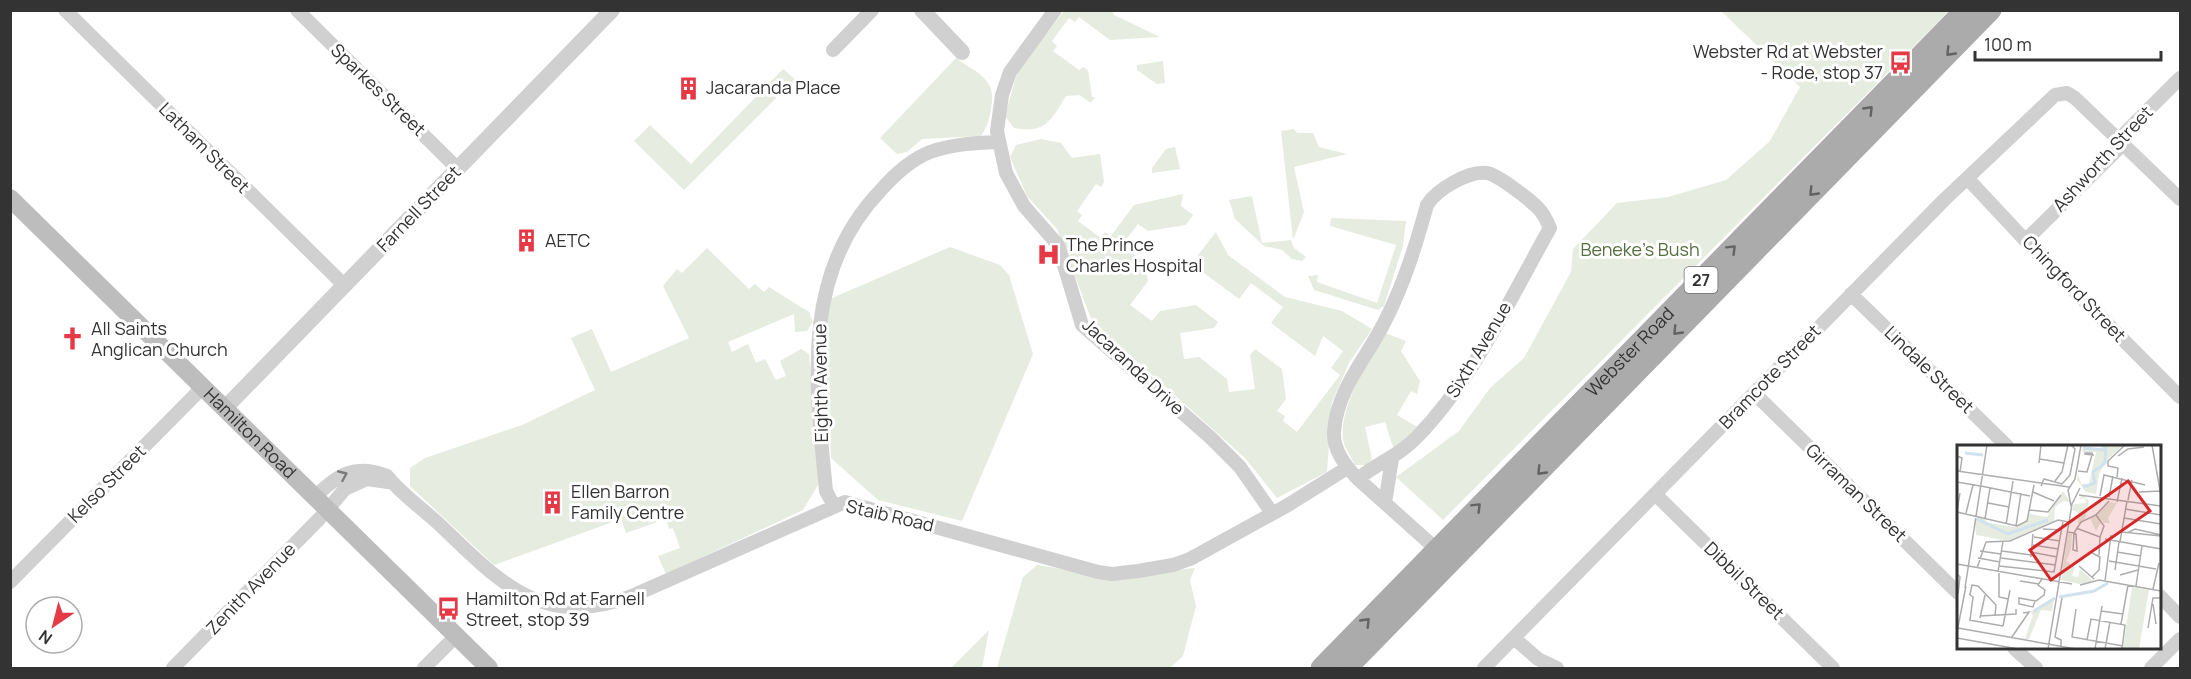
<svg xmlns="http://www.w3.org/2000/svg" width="2191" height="679" font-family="Manrope,sans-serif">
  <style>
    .green { fill: #e6ecdf }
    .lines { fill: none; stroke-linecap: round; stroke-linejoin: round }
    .minor { stroke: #d0d0d0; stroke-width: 14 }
    .tertiary { stroke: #d0d0d0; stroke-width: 16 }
    .secondary { stroke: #bdbdbd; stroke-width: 18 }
    .primary { stroke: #ababab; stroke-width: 21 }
    .oneway { stroke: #636363 }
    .oneway2 { stroke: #7a7a7a }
    .labels { text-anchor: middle; stroke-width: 6; stroke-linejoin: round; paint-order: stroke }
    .shield { fill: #fff; stroke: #707070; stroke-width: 1.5 }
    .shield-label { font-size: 16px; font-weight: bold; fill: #333 }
    .poi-label { font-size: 18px; fill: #333; stroke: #fff; text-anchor: start }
    .street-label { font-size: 18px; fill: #333; stroke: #fff }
    .park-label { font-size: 18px; fill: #56703f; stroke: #fff }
    .inset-river { fill: none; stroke: #cfe2ee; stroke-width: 3 }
    .inset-road { fill: none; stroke: #adadad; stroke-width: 1.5 }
    .view { fill: #d62828; fill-opacity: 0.15; stroke: #d62828; stroke-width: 3 }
    .inset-edge { fill: none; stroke: #333; stroke-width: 3 }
  </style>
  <rect width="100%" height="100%" fill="#fff"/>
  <path class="green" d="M1064 11H1112L1114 15 1160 37 1110 40 1079 17 1075 22 1069 18 1052 41 1057 46 1053 51 1079 70 1083 67 1088 70 1092 97H1095L1091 103 1079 95 1066 96C1051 120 1046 134 1014 128L1005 116 1018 70Z
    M1721 11H1949L1443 520 1396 477 1459 431 1490 388 1524 358 1571 272 1573 249 1617 203 1668 197 1726 180 1770 141 1800 87Z
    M956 58C979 75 997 78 991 109 989 120 987 127 981 136L922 139 907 152 897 154 880 138Z
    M1163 61 1165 83 1157 84 1137 70V65Z
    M783 69 795 79 684 190 634 141 650 125 691 164Z
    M1294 129 1297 133H1313L1319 147 1347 154 1294 167 1304 212 1293 240 1281 131Z
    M1041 139 1061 143 1072 158 1100 154 1104 182 1101 187 1096 184 1077 211 1082 215 1078 221 1101 238 1105 232 1111 236 1134 205 1183 194 1181 206 1193 215 1186 225 1148 231 1138 224 1122 245 1145 263 1148 281 1130 305 1152 321 1160 311 1196 305 1218 322 1214 328 1180 333 1184 359 1199 357 1227 379 1229 392 1255 389 1250 355 1255 349 1282 369 1286 399 1277 411 1285 416 1283 421 1297 432 1340 375 1331 368 1343 351 1323 336 1315 356 1271 323 1283 307 1251 283 1239 299 1200 270 1198 255 1216 232 1228 255 1285 297 1342 311 1372 329 1349 363 1332 402 1327 472 1277 498 1245 458 1092 321 1057 229 1027 196 1010 157 1016 145Z
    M1175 147 1180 169 1152 173V168L1166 149Z
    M1252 196 1262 243 1291 240 1294 248 1306 257 1302 261 1292 259 1282 250 1264 246 1235 219 1229 200Z
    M1331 218 1406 221 1403 246 1384 306 1378 310 1314 290 1308 276 1318 275 1317 282 1377 303 1396 245 1330 226Z
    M950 247 1000 265 1009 275 1033 354 962 521 878 500 831 458 825 336 830 299Z
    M707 248 749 289 755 284 764 292 769 287 809 312 813 322 807 331 795 332 794 314 728 342 732 352 748 344 756 363 765 359 776 380 786 376 780 361 801 349 809 354 819 483 803 510 666 574 658 556 680 548 673 528 669 529 666 519 626 533 621 519 494 565 410 486V468L425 458 522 425 595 390 571 338 592 329 611 372 689 338 663 286 677 269 682 273Z
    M1385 333 1406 341 1401 351 1420 381 1417 394 1411 391 1397 415 1419 428 1403 446 1393 447 1385 422 1365 427 1372 459 1368 465H1355C1351 457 1344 447 1343 439 1339 406 1369 360 1385 333Z
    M1037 565 1113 577 1195 568 1190 580 1196 606 1183 656 1170 668H997L1023 577Z
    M989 630 982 668H951Z"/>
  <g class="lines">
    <path class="minor" d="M65 10 344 285
      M297 10 458 169
      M1055 10 1010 72 1002 95 997 131 1006 173 1024 206 1058 245 1082 325 1211 438 1240 467 1272 513
      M833 50 872 10
      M1968 179 2039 255 2180 397
      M2026 240 2118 149 2125 133 2180 78
      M1851 294 2007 446
      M1754 393 1958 593
      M1358 479C1378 462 1398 457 1417 437 1474 378 1510 299 1550 228 1547 221 1543 213 1538 208 1530 200 1497 174 1487 173 1469 170 1436 190 1427 205 1416 245 1404 284 1385 321 1367 358 1337 388 1334 432 1333 451 1346 467 1358 479L1443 555
      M1655 494 1833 668
      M315 497C337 475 355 463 387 476 399 492 424 510 440 525 500 582 541 630 632 596L845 502 1098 572 1112 574 1138 571 1173 565 1190 559 1288 505 1347 468
      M1385 503 1392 459
      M834 506 826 491C816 385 800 275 880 191 894 175 910 160 930 152 952 144 975 143 998 142
      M10 582 203 387
      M2160 596 2180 617
      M1514 638 1538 659 1557 668
      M2014 648 2036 668
      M173 668 320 518 345 489 367 479 388 482
      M424 668 456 636
      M1484 668 1944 200 2055 95 2067 93 2075 98 2180 199
      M2151 668 2180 639"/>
    <path class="tertiary" d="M922 10 962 52
      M225 408 612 10"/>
    <path class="secondary" id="s1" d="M10 198 489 668"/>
    <g class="primary">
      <path id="s2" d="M1321 668 1965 10"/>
      <path d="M1347 668 1991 10"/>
    </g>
  </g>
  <defs><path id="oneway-chevron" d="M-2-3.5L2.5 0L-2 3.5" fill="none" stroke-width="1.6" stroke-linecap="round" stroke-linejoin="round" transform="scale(1.5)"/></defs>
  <g class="oneway">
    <use href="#oneway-chevron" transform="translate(1950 52) rotate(134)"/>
    <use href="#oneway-chevron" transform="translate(1869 110) rotate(-46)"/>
    <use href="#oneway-chevron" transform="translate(1813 192) rotate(134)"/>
    <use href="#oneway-chevron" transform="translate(1732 249) rotate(-45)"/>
    <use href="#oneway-chevron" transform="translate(1677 331) rotate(134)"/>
    <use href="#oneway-chevron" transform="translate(1541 471) rotate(134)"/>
    <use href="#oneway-chevron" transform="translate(1477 507) rotate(-45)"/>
    <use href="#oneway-chevron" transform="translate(1366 622) rotate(-46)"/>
  </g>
  <use class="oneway2" href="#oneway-chevron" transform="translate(343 475) rotate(-24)"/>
  <defs>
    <symbol id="bus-bare" viewBox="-9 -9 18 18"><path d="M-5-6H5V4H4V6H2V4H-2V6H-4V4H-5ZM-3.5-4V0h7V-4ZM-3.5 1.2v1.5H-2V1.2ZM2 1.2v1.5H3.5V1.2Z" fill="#e63946" stroke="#fff" stroke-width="2.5" paint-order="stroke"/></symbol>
    <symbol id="building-bare" viewBox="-9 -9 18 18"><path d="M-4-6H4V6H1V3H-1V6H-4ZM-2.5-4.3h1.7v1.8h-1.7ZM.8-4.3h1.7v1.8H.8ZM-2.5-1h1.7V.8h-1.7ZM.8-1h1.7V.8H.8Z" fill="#e63946" stroke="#fff" stroke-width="2.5" paint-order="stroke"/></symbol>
    <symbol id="hospital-bare" viewBox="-9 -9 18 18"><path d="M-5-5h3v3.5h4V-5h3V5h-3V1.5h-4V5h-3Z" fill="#e63946" stroke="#fff" stroke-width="2.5" paint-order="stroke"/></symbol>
    <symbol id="church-bare" viewBox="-9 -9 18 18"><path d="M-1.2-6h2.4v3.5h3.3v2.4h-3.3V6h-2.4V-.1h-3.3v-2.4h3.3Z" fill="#e63946" stroke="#fff" stroke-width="2.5" paint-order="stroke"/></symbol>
  </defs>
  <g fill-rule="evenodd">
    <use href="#bus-bare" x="1884" y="46" width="33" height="33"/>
    <use href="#building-bare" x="672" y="72" width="33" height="33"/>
    <use href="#building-bare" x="510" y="224" width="33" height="33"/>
    <use href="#hospital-bare" x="1032" y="238" width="33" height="33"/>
    <use href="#church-bare" x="56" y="322" width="33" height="33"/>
    <use href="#building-bare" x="536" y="486" width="33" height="33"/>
    <use href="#bus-bare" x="432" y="592" width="33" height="33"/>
  </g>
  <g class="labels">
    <rect class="shield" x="1684.5" y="267" width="33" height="26" rx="4.5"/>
    <g class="shield-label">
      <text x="1701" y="286">27</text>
    </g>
    <g class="poi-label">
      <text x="1883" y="58" text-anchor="end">Webster Rd at Webster<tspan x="1883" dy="21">- Rode, stop 37</tspan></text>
      <text x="706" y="94">Jacaranda Place</text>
      <text x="545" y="247">AETC</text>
      <text x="1066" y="251">The Prince<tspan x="1066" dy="21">Charles Hospital</tspan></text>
      <text x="91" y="335">All Saints<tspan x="91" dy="21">Anglican Church</tspan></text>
      <text x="571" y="498">Ellen Barron<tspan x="571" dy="21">Family Centre</tspan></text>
      <text x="466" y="605">Hamilton Rd at Farnell<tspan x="466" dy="21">Street, stop 39</tspan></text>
    </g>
    <g class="street-label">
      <text transform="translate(378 90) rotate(44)" y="6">Sparkes Street</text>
      <text transform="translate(204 148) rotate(45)" y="6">Latham Street</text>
      <text transform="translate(2103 159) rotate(-47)" y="6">Ashworth Street</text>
      <text transform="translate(419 209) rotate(-46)" y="6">Farnell Street</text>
      <text transform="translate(2074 289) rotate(46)" y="6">Chingford Street</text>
      <text transform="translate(1479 350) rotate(-59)" y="6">Sixth Avenue</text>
      <text dy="6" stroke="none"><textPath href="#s2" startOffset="442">Webster Road</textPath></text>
      <text transform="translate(1133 367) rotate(43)" y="6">Jacaranda Drive</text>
      <text transform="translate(1929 370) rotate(44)" y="6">Lindale Street</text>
      <text transform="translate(1770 377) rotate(-46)" y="6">Bramcote Street</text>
      <text transform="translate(821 383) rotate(-91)" y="6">Eighth Avenue</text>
      <text dy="6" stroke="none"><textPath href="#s1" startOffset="336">Hamilton Road</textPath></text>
      <text transform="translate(107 484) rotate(-45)" y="6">Kelso Street</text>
      <text transform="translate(1856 493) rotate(44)" y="6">Girraman Street</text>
      <text transform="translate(890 516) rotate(13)" y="6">Staib Road</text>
      <text transform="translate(1744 581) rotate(44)" y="6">Dibbil Street</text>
      <text transform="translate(251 589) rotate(-46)" y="6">Zenith Avenue</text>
    </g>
    <g class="park-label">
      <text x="1640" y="256">Beneke's Bush</text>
    </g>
  </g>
  <g transform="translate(1957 445)">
    <rect width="204" height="204" fill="#fff"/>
    <path d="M145 0H166L150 15 142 29 139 49 129 47 120 35 121 29 124 39H132L139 7H125L126 1 143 4ZM106 46 113 57 106 56 98 62 97 76 51 96 19 90 18 75 23 71 32 78 57 82 70 77 72 69 90 72ZM126 50 132 56 128 74 121 79 120 67 115 65 117 59 129 58 128 53 121 54ZM153 57 160 58 151 73 153 78H146V74L139 86 133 73ZM111 89H115L114 105 109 116 118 122 115 131 121 132 123 124 136 136 122 139 104 135ZM175 142 192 145 182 204H166ZM97 153 95 166 84 165 72 194H68L76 170 73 167Z" fill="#e6ecdf"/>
    <path class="inset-river" d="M126 3 148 5M8 8 26 10M126 42 138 38 136 27 148 18 149 0M20 74 51 89 91 75M102 152 137 146 151 138M77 166 98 153"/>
    <path class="inset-road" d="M195 0 204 51M128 8H135L136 10 128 9ZM0 11 5 13 3 27M161 11 171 4 187 2M83 14 107 18M82 18 84 0M0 26 112 42M121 26 130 27 135 10M160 32 161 23 151 21V16L168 0M98 36 105 27 111 0M0 37 23 41M24 41 73 51M84 41 87 34 105 39 113 30 118 4 114 0M76 47 97 56M182 47 204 46M122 50 204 61M143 51 147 30 188 40M152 52 156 31M171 55 175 35M160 57 165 33M31 58 52 62M114 61 111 45 118 34 124 0M168 64 204 70M72 65 91 67 104 50M0 66 3 48M0 67 60 81 70 76 77 40M9 68 16 40M139 70 147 81 143 92M167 73 204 79M28 74 33 43M49 80 56 36M59 81 64 48M119 83 143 92 142 110M86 84 104 85M110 87 117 88 119 89 120 106 116 105 117 88M165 87 204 91M117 88 124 77 139 70 152 56M170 88 178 84 204 90M77 92 103 96M148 94 204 104M29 97 53 96 101 75 112 77M163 97 170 56M76 100 101 104M23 106 44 109M45 106 74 110M74 107 100 112M160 107 184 111M135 108 143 112 142 125 135 132M74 112 76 89M21 113 43 117M44 113 99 120M152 116 199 124M0 119 115 139M42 121 97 127 106 76M122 121 137 134M20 123 29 97M158 125 162 97M41 127 46 96M42 128V152L51 154M0 129 3 132 1 149M163 130 181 125M63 136 82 139M148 136 154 90M123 140 142 135 204 146M179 141 185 101M8 143 30 0M196 144 202 118M12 149 16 152 13 175M13 149 15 140 21 141 39 160 38 171M78 156 76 162 62 159V153L79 156 87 150 88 145 81 140 85 134M196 159 199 179M119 164 115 192 166 201M144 166 166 169M23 171 59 169V164M23 173 28 150M12 175 46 181M164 179 171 140M46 181 53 145M1 183 119 204M191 183 196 153H204M0 187 9 141M55 192 72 167 66 168M0 193 61 204M130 195 134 174 168 180 165 204M104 201V195L98 192 105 153M91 204 115 59 123 43M138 204 145 161M148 204 153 177"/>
    <path class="view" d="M171 36 193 66 94 135 73 105Z"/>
    <rect width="204" height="204" class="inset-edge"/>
  </g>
  <rect width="2191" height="679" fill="none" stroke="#333333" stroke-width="24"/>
  <g transform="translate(54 625) rotate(215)"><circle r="28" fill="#ffffff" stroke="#adadad" stroke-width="1.5"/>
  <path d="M0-4.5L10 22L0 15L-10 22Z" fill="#e63946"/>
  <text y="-9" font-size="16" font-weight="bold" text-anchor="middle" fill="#333333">N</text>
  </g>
  <path d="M1975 51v9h186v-9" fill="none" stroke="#333333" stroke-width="3"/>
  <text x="1984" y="51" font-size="18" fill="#333333" stroke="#ffffff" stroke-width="4.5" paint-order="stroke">100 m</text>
</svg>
